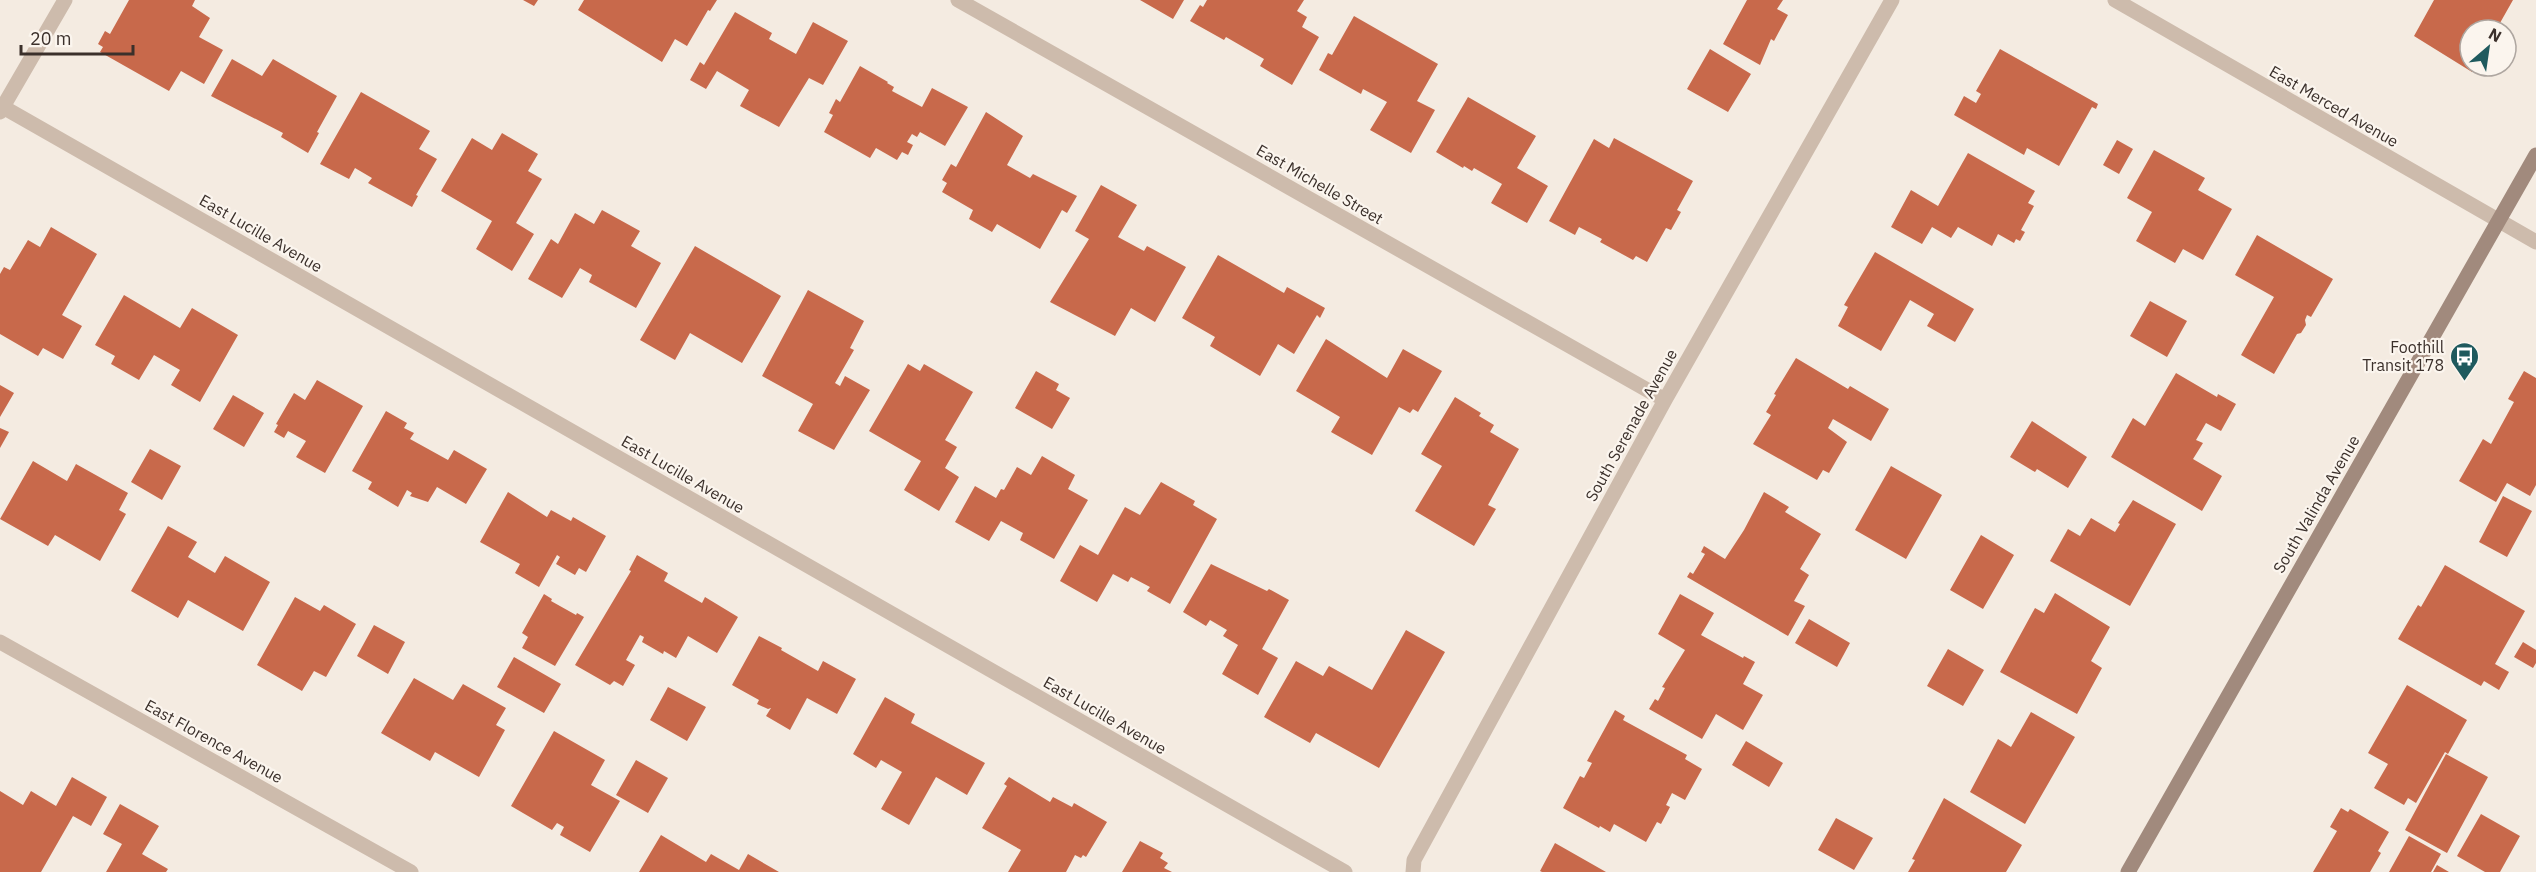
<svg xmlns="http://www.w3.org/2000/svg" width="2536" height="872" font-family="'IBM Plex Sans',sans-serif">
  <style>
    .building { fill: #c8694b }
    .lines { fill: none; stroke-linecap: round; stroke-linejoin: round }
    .minor { stroke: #cdbbac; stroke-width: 15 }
    .tertiary { stroke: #cdbbac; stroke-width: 15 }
    .secondary { stroke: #a18a7d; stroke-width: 15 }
    .labels { text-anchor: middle; stroke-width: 4.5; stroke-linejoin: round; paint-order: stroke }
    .street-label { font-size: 16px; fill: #3b302b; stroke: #fbf5ee }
    .poi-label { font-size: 16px; fill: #3b302b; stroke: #fbf5ee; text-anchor: end }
  </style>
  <rect width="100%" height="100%" fill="#f4ebe1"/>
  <path class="building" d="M129 0H195L192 6 210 18 199 37 223 50 204 84 181 71 169 91 100 52 103 47 98 44 105 31 110 34Z
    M523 0H538L534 6Z
    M584 0H717L710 11 708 10 687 46 675 39 662 62 578 10Z
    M1140 0H1184L1173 19Z
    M1207 0H1304L1297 11 1307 17 1302 27 1319 37 1292 85 1260 66 1264 59 1226 37 1224 40 1190 21 1200 5 1203 7Z
    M1747 0H1783L1777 9 1788 15 1774 41 1771 39 1760 65 1723 44Z
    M2434 0H2513L2496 30H2470V66H2476L2472 72 2414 36Z
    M735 12 772 33 769 39 796 54 813 22 848 41 823 85 809 78 779 127 740 106 749 90 717 71 706 89 690 80 700 62 704 65Z
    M1354 16 1438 64 1417 101 1435 110 1411 153 1370 130 1387 102 1363 89 1361 94 1319 70 1328 53 1332 55Z
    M1710 49 1751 74 1728 112 1687 89Z
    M2000 49 2098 104 2096 109 2092 107 2059 166 2027 148 2024 155 1954 115 1964 96 1976 103 1981 94 1976 91Z
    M232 59 262 76 273 59 337 96 317 132 319 133 308 153 281 137 283 133 211 96Z
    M860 66 888 82 887 83 894 87 892 91 922 107 932 88 968 107 945 146 920 132 917 137 912 134 907 142 913 145 908 155 902 152 897 160 876 148 870 158 824 132 833 115 829 113 836 99 840 102Z
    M361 92 430 131 419 149 437 159 416 195 418 196 412 207 368 183 372 178 355 168 349 179 320 164Z
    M1468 97 1536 136 1517 168 1548 186 1527 223 1491 203 1502 184 1474 168 1472 171 1464 166 1463 168 1436 152Z
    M986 112 1023 136 1007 165 1030 178 1033 174 1077 196 1067 213 1062 210 1040 249 997 224 992 232 969 219 973 210 942 192 947 183 942 180 951 164 956 167Z
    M502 133 538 154 528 171 542 179 516 223 534 234 512 271 476 249 492 221 441 191 472 138 492 150Z
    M1614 138 1693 181 1677 210 1681 212 1671 230 1666 228 1647 262 1636 256 1633 260 1600 242 1602 239 1579 227 1575 235 1549 221 1594 139 1609 148Z
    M2117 140 2133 149 2119 174 2103 165Z
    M2154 150 2205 178 2198 190 2232 209 2203 260 2183 249 2175 263 2136 241 2152 212 2127 198Z
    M1968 153 2035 191 2028 203 2034 206 2021 230 2025 232 2020 241 2016 239 2014 243 1998 234 1992 246 1958 227 1951 238 1932 227 1922 244 1891 227 1911 190 1938 206Z
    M1101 185 1137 205 1118 237 1144 251 1147 246 1186 267 1155 322 1131 308 1115 336 1050 302 1089 239 1075 231Z
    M602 210 640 231 631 246 661 263 636 308 589 282 592 275 580 268 562 298 528 279 551 239 558 244 575 213 594 224Z
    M51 227 97 254 62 315 82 326 63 359 43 348 38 356 0 334V274L4 267 10 270 28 240 40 247Z
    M2257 235 2333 279 2311 317 2307 315 2305 320 2306 325 2301 333 2297 334 2274 374 2241 355 2274 297 2235 275Z
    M695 246 781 296 742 363 690 333 675 360 640 340Z
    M1875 252 1974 309 1955 342 1927 326 1934 314 1910 300 1881 351 1838 326 1848 307 1844 305Z
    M1218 255 1284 293 1287 287 1325 308 1320 318 1317 315 1294 354 1278 344 1260 376 1210 346 1215 337 1182 318Z
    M808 290 864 321 850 348 854 350 835 383 840 386 845 376 870 390 834 450 798 431 813 404 762 376Z
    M124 295 180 328 192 308 238 335 200 402 171 385 180 370 154 355 139 380 111 364 115 356 95 345Z
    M2150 301 2187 321 2167 357 2130 336Z
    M1326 339 1387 378 1403 349 1442 371 1418 412 1413 409 1410 413 1399 407 1372 455 1331 432 1340 417 1296 391Z
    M1796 358 1848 389 1850 386 1889 409 1871 441 1833 419 1828 428 1847 442 1829 473 1823 470 1817 480 1753 444 1771 415 1766 412 1776 395 1774 394Z
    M908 364 920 371 924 364 973 392 945 440 957 447 945 468 959 477 939 511 904 490 921 461 869 431Z
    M1036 371 1059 384 1056 390 1070 398 1052 429 1015 408Z
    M2524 371 2536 378V485L2530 496 2507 483 2496 502 2459 481 2483 439 2491 444 2514 402 2508 399Z
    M2176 373 2217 397 2218 394 2236 404 2221 431 2206 423 2196 440 2203 443 2193 459 2222 476 2202 511 2111 457 2133 418 2145 426Z
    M317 380 363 406 325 473 296 457 306 441 288 431 284 438 274 432 278 425 276 424 294 393 305 400Z
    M0 385 14 393 0 417Z
    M233 395 264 413 244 447 213 429Z
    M1455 397 1481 413 1479 416 1494 425 1490 432 1519 449 1488 505 1496 509 1474 546 1415 511 1442 466 1421 454Z
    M386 411 407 423 404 428 414 433 410 439 448 460 454 450 487 469 466 504 437 487 428 502 410 496 412 493 407 490 398 507 368 489 372 482 352 471Z
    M2032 421 2087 457 2068 488 2037 469 2035 472 2010 457Z
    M0 428 9 432 0 448Z
    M150 449 181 466 162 500 131 482Z
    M1042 456 1075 475 1068 489 1088 500 1054 559 1020 540 1023 533 1001 521 989 541 955 522 975 486 996 498 1001 489 1004 490 1017 467 1031 475Z
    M33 461 67 481 76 464 128 493 119 510 126 514 100 561 55 535 48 546 0 519Z
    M1891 466 1942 495 1906 559 1855 530Z
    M1161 482 1195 501 1193 505 1217 519 1170 604 1147 591 1150 587 1131 577 1128 582 1113 574 1097 602 1060 581 1080 545 1098 555 1125 507 1140 515Z
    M508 492 547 517 551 510 571 521 573 517 606 536 586 572 579 568 575 575 556 564 560 557 557 555 539 587 515 573 520 564 480 542Z
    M1764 492 1789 507 1785 512 1821 534 1800 569 1809 575 1794 601 1805 606 1788 636 1687 577 1690 572 1693 574 1705 554 1701 552 1704 546 1725 559 1744 530Z
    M2503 496 2532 511 2507 557 2479 542Z
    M2133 500 2176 524 2130 606 2050 561 2068 529 2080 536 2091 518 2115 532 2120 524 2118 523Z
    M168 526 197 542 188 557 215 573 225 556 270 582 243 631 188 600 178 618 131 591Z
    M1981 535 2014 555 1983 609 1950 590Z
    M637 555 668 573 664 581 702 603 705 597 738 617 717 653 688 636 676 658 664 651 663 654 642 642 644 637 640 635 626 660 635 665 623 686 614 681 610 685 575 665 631 571 629 570Z
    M1211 564 1267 591 1269 589 1289 600 1262 649 1278 658 1258 695 1222 674 1238 645 1223 636 1227 630 1210 620 1206 626 1183 612Z
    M2445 565 2525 611 2495 664 2509 672 2499 690 2484 681 2481 686 2398 639 2418 605 2421 607Z
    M2055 593 2110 627 2091 661 2102 668 2077 714 2000 672 2035 608 2044 613Z
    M544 594 552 599 551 601 576 615 577 613 584 617 555 666 522 648 528 637 522 633Z
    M1680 594 1714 613 1701 635 1743 658 1744 656 1755 662 1743 684 1763 695 1743 730 1716 714 1702 739 1649 709 1655 699 1658 701 1665 688 1662 687 1685 650 1658 634Z
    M295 597 320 611 324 605 356 624 326 677 314 671 302 691 257 665Z
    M1809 619 1850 643 1837 667 1795 643Z
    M374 625 405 642 388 674 357 656Z
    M1406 630 1445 652 1379 768 1316 733 1310 743 1264 717 1296 661 1323 676 1329 666 1372 690Z
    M759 636 782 648 781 650 818 671 823 661 856 679 837 714 807 698 790 730 766 716 771 708 768 709 757 704 759 700 732 685Z
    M2523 642 2536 650V663L2533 668 2514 657Z
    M1948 649 1984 670 1963 706 1927 686Z
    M514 657 561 684 544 713 497 687Z
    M414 678 453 700 463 684 506 708 496 725 505 730 479 777 435 752 430 761 381 733Z
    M2407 685 2467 720 2448 754 2445 752 2416 803 2408 798 2404 805 2374 788 2388 764 2368 753Z
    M668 687 706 707 687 741 650 720Z
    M885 697 915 714 911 723 985 763 967 795 936 777 909 825 881 809 902 772 881 760 876 768 853 754Z
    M1615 710 1625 716 1623 720 1687 755 1685 759 1702 769 1685 800 1672 793 1666 805 1670 807 1661 824 1657 822 1646 842 1614 824 1610 832 1600 826 1599 828 1563 808 1580 776 1584 778 1592 763 1587 761Z
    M2031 712 2075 737 2025 824 1970 792 1998 739 2011 747Z
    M554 731 605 760 591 785 620 801 590 852 560 835 564 827 557 823 552 830 511 806Z
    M1746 741 1783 763 1769 787 1732 765Z
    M2446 754 2488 777 2447 853 2405 830Z
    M636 760 668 778 648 813 616 795Z
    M72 777 107 797 91 826 73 816 41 872H0V791L23 805 31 791 56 806Z
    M1009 777 1050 802 1053 797 1072 807 1074 803 1107 822 1086 857 1083 855 1081 858 1075 855 1066 872H1008L1021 850 982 828 1007 786 1004 784Z
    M1944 798 2022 845 2006 872H1908L1915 860 1912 859Z
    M120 804 159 826 142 854 168 869 166 872H106L122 844 103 834Z
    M2341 808 2348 812 2350 809 2389 832 2378 851 2381 853 2370 872H2313L2337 831 2330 827Z
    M2481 814 2520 836 2500 872H2485L2457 856Z
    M1836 818 1873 838 1854 870 1818 850Z
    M661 835 706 862 711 854 739 870 748 854 779 872H639Z
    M2409 836 2441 854 2431 872H2389Z
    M1140 841 1163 853 1160 858 1168 863 1164 868 1172 872H1122Z
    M1555 843 1606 872H1542L1540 871Z
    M2437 865 2449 872H2433Z"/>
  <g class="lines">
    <path class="minor" d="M958 0 1665 400
      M3 107 1345 872
      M0 112 65 0
      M0 642 411 872
      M1413 872 1414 860 1665 400 1892 0"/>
    <path class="tertiary" d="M2115 0 2536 242"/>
    <path class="secondary" d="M2128 872 2536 155"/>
  </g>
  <defs>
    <symbol id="bus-pin" viewBox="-11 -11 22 30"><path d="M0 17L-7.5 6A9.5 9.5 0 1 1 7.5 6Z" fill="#1f5a5e" stroke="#fbf5ee"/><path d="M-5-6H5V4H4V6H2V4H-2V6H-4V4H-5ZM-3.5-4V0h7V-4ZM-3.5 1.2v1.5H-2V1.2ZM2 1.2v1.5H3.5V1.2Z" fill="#fff"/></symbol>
  </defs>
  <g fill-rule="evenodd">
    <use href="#bus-pin" x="2448" y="340" width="33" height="45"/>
  </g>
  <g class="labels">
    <g class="street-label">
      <text transform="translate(2334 106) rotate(30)" y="6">East Merced Avenue</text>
      <text transform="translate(1320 184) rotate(30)" y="6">East Michelle Street</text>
      <text transform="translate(261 233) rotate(30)" y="6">East Lucille Avenue</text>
      <text transform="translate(1631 425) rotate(-61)" y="6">South Serenade Avenue</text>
      <text transform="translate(683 474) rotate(30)" y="6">East Lucille Avenue</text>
      <text transform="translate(2316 504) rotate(-60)" y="6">South Valinda Avenue</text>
      <text transform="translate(1105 715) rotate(30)" y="6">East Lucille Avenue</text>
      <text transform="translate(214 741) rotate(29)" y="6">East Florence Avenue</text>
    </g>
    <g class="poi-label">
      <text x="2444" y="353">Foothill<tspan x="2444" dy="18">Transit 178</tspan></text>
    </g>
  </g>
  <g transform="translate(2488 48) rotate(29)"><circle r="28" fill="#fbf5ee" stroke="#aea6a0" stroke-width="1.5"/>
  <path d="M0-4.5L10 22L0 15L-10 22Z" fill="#1f5a5e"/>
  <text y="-9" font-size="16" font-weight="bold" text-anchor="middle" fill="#3b302b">N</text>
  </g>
  <path d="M21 45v9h112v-9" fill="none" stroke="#3b302b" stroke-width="3"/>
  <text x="30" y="45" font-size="18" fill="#3b302b" stroke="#fbf5ee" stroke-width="4.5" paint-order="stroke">20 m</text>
</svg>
